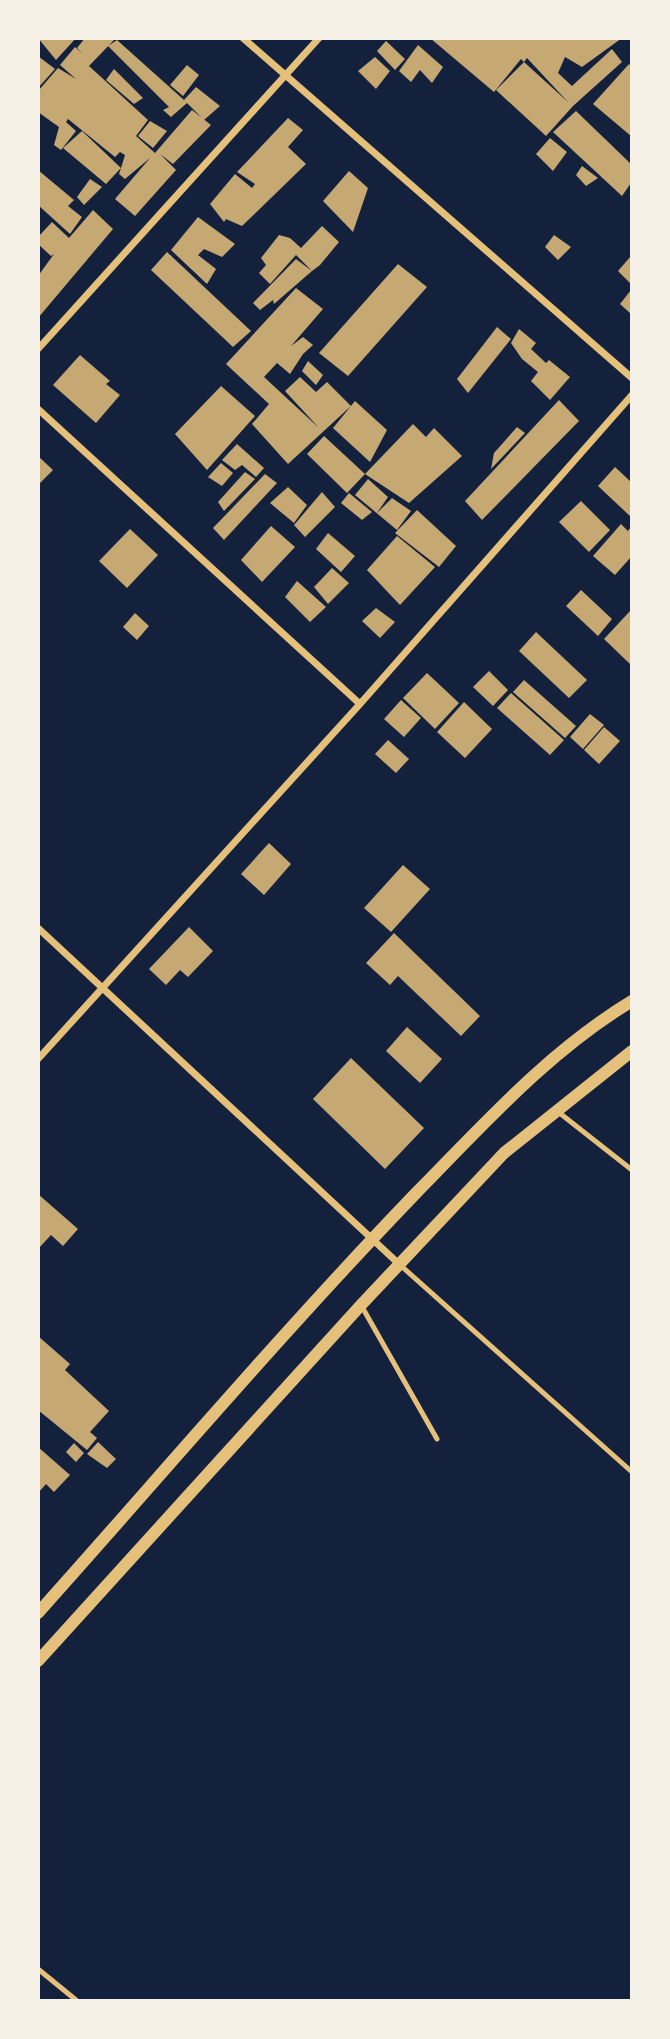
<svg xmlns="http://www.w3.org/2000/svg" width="670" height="2039" font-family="'Roboto Serif',serif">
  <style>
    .building { fill: #c6a872 }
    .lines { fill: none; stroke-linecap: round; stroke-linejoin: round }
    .service { stroke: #e5c07b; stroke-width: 5 }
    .minor { stroke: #e5c07b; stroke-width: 7 }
    .tertiary { stroke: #e5c07b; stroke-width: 12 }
  </style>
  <rect width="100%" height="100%" fill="#14213d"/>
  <path class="building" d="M38 38H76L56 60Z
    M85 38 114 40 89 66 148 120 136 136 155 153 192 110 211 125 173 164 160 154 176 170 135 216 115 199 150 158 125 179 119 174 121 168 106 184 63 148 82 131 121 168 125 155 120 152 115 157 68 119 66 122 76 131 61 150 54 145 59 127 38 112V91L58 68 76 79 60 65 75 47 83 54 77 48Z
    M430 38H622L582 67 565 57 558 73 572 86 612 49 622 62 573 106 546 136 496 90 524 62 568 102 527 58 524 62 521 59 494 92Z
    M117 40 184 100 196 87 220 106 204 120 187 103 171 117 163 110 169 107 108 46Z
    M386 41 405 59 395 70 377 51Z
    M418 45 443 67 432 83 420 70 411 82 399 71Z
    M38 56 55 69 38 88Z
    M375 57 390 71 376 89 358 71Z
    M629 64 631 67V136L593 104Z
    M187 65 199 75 183 96 170 85Z
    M114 69 143 98 134 104 106 80Z
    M576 111 631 164V183L622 196 553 132Z
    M288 118 303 130 288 147 306 164 242 226 226 219 224 222 210 204 235 174 252 188 255 184 237 172Z
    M150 121 167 131 153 148 138 136Z
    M550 138 567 152 553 171 536 154Z
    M582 166 598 178 586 186 576 175Z
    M38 170 74 200 68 206 82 217 70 234 38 205Z
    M349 171 368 188 353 232 323 201Z
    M90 179 102 187 84 205 77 197Z
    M93 210 113 229 38 318V276L54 254 51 256 38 244V237L52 222 69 238Z
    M198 217 235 244 222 257 204 249 198 255 216 269 207 284 171 250Z
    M322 226 339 242 320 265 312 271 296 255 270 284 259 273 266 265 261 258 279 235 290 238 301 248Z
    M554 235 571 247 558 260 545 247Z
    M167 252 251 331 233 347 151 270Z
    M631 256V284L618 271Z
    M296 259 312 271 274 304 273 300 260 310 253 303Z
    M398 264 427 287 348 376 319 353Z
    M296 288 323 309 291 346 303 337 313 345 303 354 290 374 277 363 264 377 319 428 285 391 300 377 316 392 327 382 351 406 288 464 252 424 269 404 226 364Z
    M631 290V314L620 304Z
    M497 327 511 339 468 393 457 379Z
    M519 329 536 343 531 349 546 363 549 360 570 377 550 400 531 381 538 372 522 359 511 343Z
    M80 355 110 381 106 384 120 395 96 423 53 385Z
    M308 361 323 375 316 385 302 371Z
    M221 386 255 416 207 470 175 434Z
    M559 400 579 421 482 520 465 501Z
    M355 401 387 430 370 462 333 428Z
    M413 424 426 437 434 428 462 456 409 503 365 474Z
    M517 427 525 433 491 469 494 453Z
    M324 436 365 474 347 493 307 454Z
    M237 444 264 468 256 477 242 465 235 470 222 460Z
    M38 456 53 470 38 485Z
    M221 463 233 473 222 486 208 477Z
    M615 467 631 482V517L598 486Z
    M245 472 255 479 224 511 218 502Z
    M265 474 277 483 224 540 213 528Z
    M368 479 388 497 377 513 392 498 411 511 397 530 355 495Z
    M288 487 307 505 294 523 270 503Z
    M322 492 335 507 305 537 294 525Z
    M349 493 372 512 362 520 341 503Z
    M581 501 610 530 589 552 559 522Z
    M417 510 456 546 439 567 395 533Z
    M621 524 628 531 631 527V557L615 575 593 556Z
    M271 526 295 547 262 582 241 560Z
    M130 529 158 555 127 588 99 561Z
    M328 533 355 556 341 572 316 549Z
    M397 536 435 567 400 605 367 570Z
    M332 568 349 583 328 604 314 587Z
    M297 581 326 607 310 622 285 597Z
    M581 590 612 619 598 636 566 606Z
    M376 608 395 622 380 638 362 621Z
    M631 610V665L604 639Z
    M135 613 149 626 137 640 123 627Z
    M536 632 587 680 569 698 519 651Z
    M489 671 508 690 493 706 473 687Z
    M427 673 459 703 435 729 403 698Z
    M524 680 576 726 565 738 513 692Z
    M511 693 564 740 550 755 497 708Z
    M401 700 421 718 404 737 384 719Z
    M464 702 492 729 465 758 437 732Z
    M590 714 604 725 583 749 570 737Z
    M604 727 620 741 599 764 584 750Z
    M388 740 409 759 396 773 375 754Z
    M269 843 291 864 264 895 241 874Z
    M403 865 430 889 391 932 364 908Z
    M189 927 213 951 188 977 180 970 166 985 149 969Z
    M394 933 480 1016 461 1036 398 976 390 985 366 963Z
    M407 1027 442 1059 420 1083 386 1051Z
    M351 1058 424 1128 385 1169 313 1099Z
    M38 1194 78 1229 63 1246 51 1235 38 1249Z
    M38 1336 70 1364 65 1370 109 1411 90 1432 97 1438 87 1450 38 1410Z
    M98 1442 116 1459 107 1468 87 1454Z
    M74 1443 84 1453 76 1462 66 1452Z
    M38 1447 70 1475 54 1492 46 1484 38 1493Z"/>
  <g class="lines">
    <path class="service" d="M557 1111 632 1170
      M399 1264 632 1472
      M361 1305 437 1439
      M38 1969 76 2000"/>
    <path class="minor" d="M243 38 632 378
      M38 349 319 38
      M38 409 360 704
      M38 928 399 1264
      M38 1059 360 704 632 395"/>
    <path class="tertiary" d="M38 1613C164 1472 287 1327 418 1191 485 1123 549 1051 632 1001
      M38 1661 361 1305 504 1153 632 1051"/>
  </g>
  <rect width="670" height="2039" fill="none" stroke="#f6f1e7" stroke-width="80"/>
</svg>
